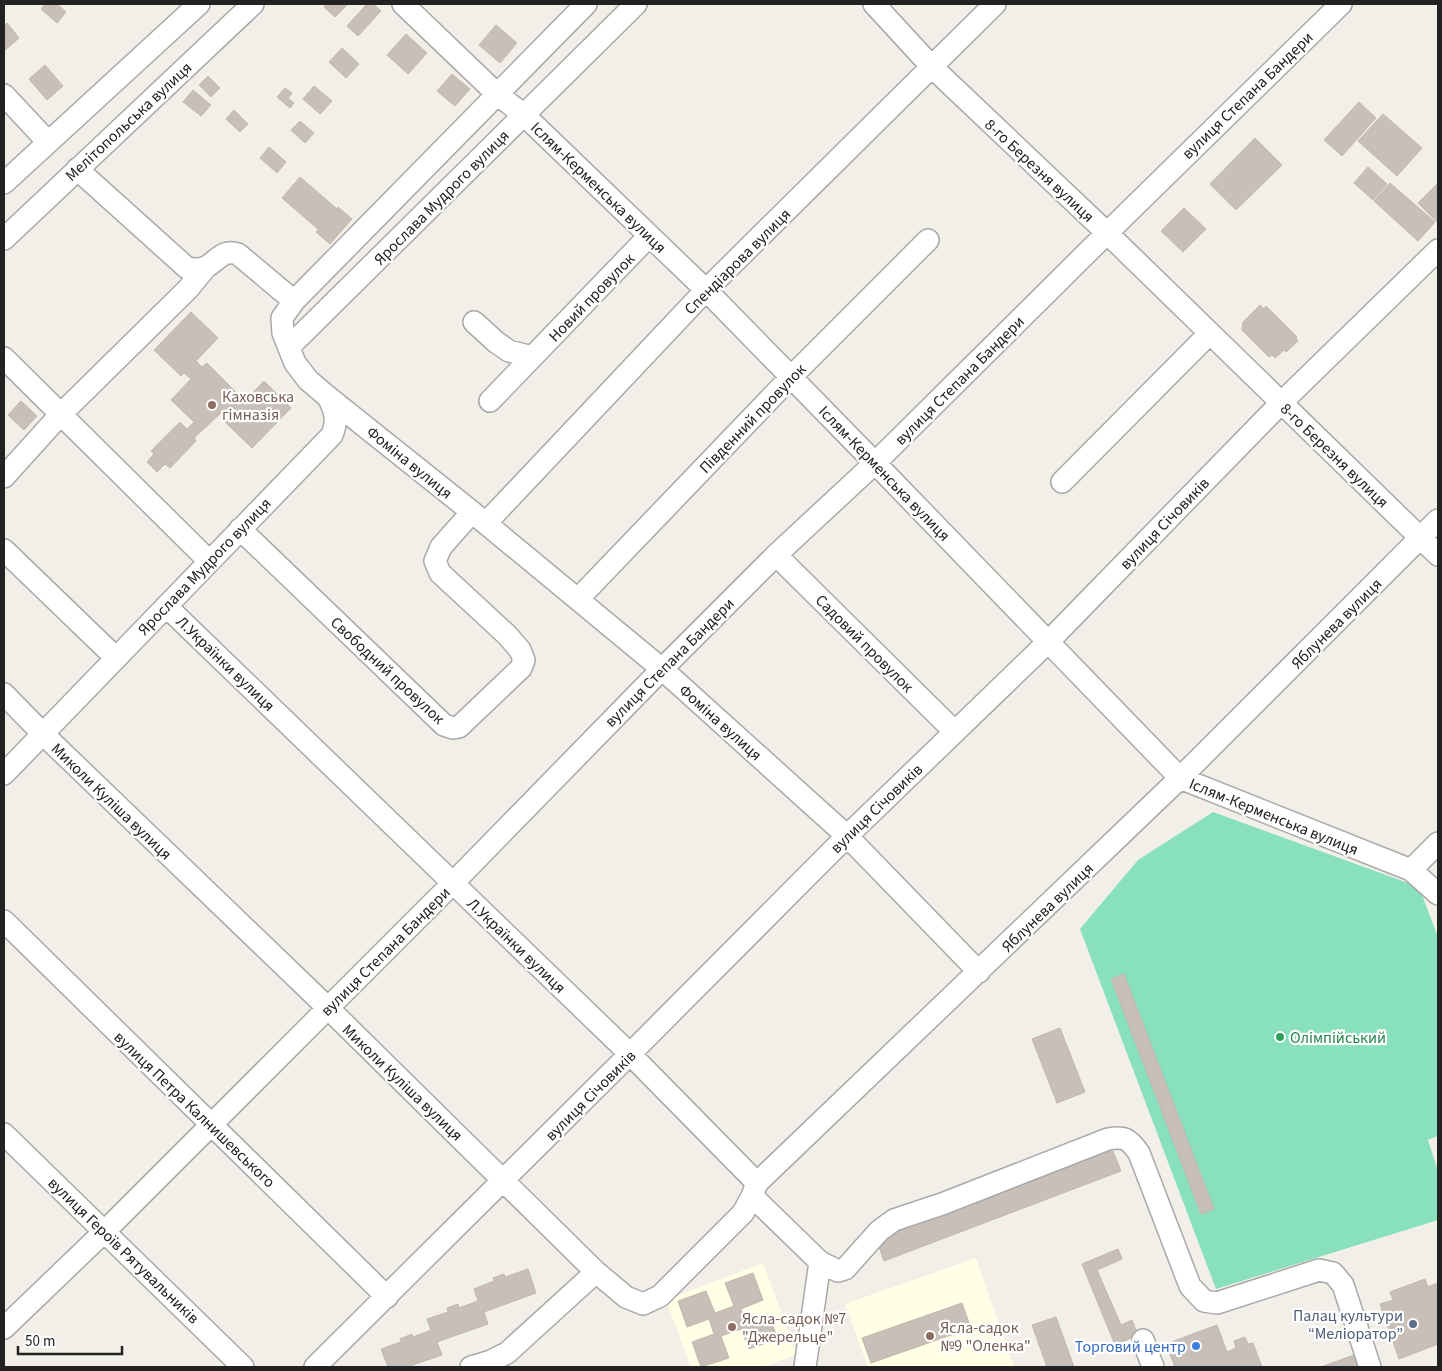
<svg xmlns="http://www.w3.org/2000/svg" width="1442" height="1371" font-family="'Source Sans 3',sans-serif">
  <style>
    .education { fill: #ffffe5 }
    .pitch { fill: #88e0be }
    .building { fill: #c7bfb8; stroke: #c4b6ab }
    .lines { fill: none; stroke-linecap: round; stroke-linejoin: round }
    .minor-casing { stroke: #a9a9a9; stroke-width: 24 }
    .minor { stroke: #fff; stroke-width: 21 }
    .education-dot { fill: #8d6e63; stroke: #fff; stroke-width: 2 }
    .leisure-dot { fill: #2e9e5b; stroke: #fff; stroke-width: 2 }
    .service-dot { fill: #5c6f8a; stroke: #fff; stroke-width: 2 }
    .shop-dot { fill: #3f7fe0; stroke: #fff; stroke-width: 2 }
    .labels { text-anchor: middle; stroke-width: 4.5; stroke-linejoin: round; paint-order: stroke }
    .street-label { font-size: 16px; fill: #222; stroke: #fff }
    .education-label { font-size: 16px; fill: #785e54; stroke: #fff; text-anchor: start }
    .leisure-label { font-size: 16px; fill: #27864d; stroke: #fff; text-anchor: start }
    .service-label { font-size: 16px; fill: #4e5e75; stroke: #fff; text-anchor: end }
    .shop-label { font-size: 16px; fill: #366cbe; stroke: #fff; text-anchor: end }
  </style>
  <rect width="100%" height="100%" fill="#f2efe9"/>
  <path class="education" d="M976 1258 1014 1367H868L845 1304Z
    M763 1263 797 1354 763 1367H691L666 1300Z"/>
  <path class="pitch" d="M1213 812 1419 887 1438 937V1136L1428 1140 1438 1171V1220L1216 1289 1080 929 1138 860Z"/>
  <path class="building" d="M45 4H57L66 12 57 23 41 9Z
    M327 4H348L335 17 324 7Z
    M367 4H373L381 11 358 36 347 26Z
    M7 23 19 38 4 51V26Z
    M496 25 517 43 500 63 479 45Z
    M406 34 427 53 408 74 387 55Z
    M342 48 359 64 346 78 329 62Z
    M45 65 63 86 47 100 29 79Z
    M452 74 470 89 455 106 437 91Z
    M208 76 220 88 211 97 199 85Z
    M314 86 332 101 320 114 303 99Z
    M285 88 292 93 288 98 294 103 290 108 277 97Z
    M193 90 211 105 201 116 183 102Z
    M1359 102 1376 118 1342 156 1324 140Z
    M234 110 248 124 240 132 226 119Z
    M1383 114 1422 148 1397 176 1358 141Z
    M300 121 314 133 305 143 291 130Z
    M1255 138 1282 165 1236 210 1210 184Z
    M269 147 286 162 277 173 260 158Z
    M1368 167 1387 184 1373 200 1354 183Z
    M300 177 336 208 318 229 282 198Z
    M1390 183 1435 222 1418 241 1374 201Z
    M1438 183V223L1418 203Z
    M338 207 352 219 330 244 316 232Z
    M1184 208 1206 229 1183 252 1161 231Z
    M1260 305 1264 309 1266 306 1297 337 1296 338 1298 341 1286 352 1284 350 1275 358 1272 355 1269 357 1242 330 1243 322Z
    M191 312 218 338 196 361 202 367 207 363 238 394 234 398 241 405 264 381 291 408 252 448 225 422 230 417 223 411 194 438 196 441 170 468 165 464 157 472 147 462 154 454 151 451 180 422 187 429 194 422 171 400 191 379 184 373 181 376 154 350Z
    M21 401 37 416 24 430 8 415Z
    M1124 974 1214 1209 1201 1214 1111 979Z
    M1060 1028 1085 1092 1057 1103 1032 1039Z
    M1112 1149 1121 1171 884 1261 876 1238Z
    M1118 1249 1122 1259 1097 1270 1121 1325 1132 1320 1138 1335 1115 1345 1082 1264Z
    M528 1269 536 1293 484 1312 488 1324 437 1342 442 1355 407 1367H388L381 1349 401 1342 400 1339 412 1334 413 1337 431 1330 427 1319 448 1312 447 1308 458 1304 459 1308 478 1301 474 1289 494 1281 493 1278 504 1274 505 1277Z
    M753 1273 763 1300 741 1309 746 1322 768 1314 778 1339 749 1349 741 1329 721 1336 729 1358 701 1367 692 1342 714 1334 709 1319 687 1327 678 1301 706 1291 715 1313 734 1306 725 1283Z
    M1425 1279 1428 1287 1438 1283V1344L1399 1359 1380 1304 1393 1300 1390 1292Z
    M962 1303 971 1328 871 1363 862 1338Z
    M1056 1317 1074 1367H1047L1032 1325Z
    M1217 1325 1227 1352 1236 1348 1234 1341 1245 1337 1248 1344 1253 1343 1262 1367H1175L1166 1344Z
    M1354 1355 1359 1367H1321Z"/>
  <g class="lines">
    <defs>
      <path id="minor" d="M403 4 497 94 524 115 706 290 875 463 1180 778 1411 870 1438 894
        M586 4 294 301 282 318 283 333 295 363 308 380 328 397 472 512 662 669 847 836 979 972
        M874 4 932 67 1107 233 1438 555
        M4 95 48 142
        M77 169 187 268C193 269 200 270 206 267 219 260 222 249 238 254L294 301
        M4 183 199 4
        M4 239 253 4
        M474 322 496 342 509 351 532 357
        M289 347 636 4
        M4 358 209 561
        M490 401 649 236
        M4 477 60 415 188 289 206 267
        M1062 482 1210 333
        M486 523 706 290 995 4
        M240 529 444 725 453 728 459 727 521 668 524 660 520 650 507 635 440 573 435 561 441 547 472 512
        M4 550 116 658
        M776 555 955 732
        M578 599 791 377 928 240
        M166 606 630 1054 757 1183
        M4 694 43 734 328 1008 596 1272 626 1297 643 1304 660 1296 743 1213 752 1196 757 1183 1180 778 1438 520
        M4 774 332 435C338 421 335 410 328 397
        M1411 870 1438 843
        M4 921 387 1297
        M4 1134 243 1367
        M752 1196 820 1262 838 1271 845 1269 879 1231 894 1220 942 1204 1108 1139C1125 1136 1129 1139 1139 1153L1190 1286 1204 1301 1217 1303 1319 1270 1333 1273 1343 1285 1370 1367
        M4 1328 105 1231 453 883 662 669 776 555 875 463 1107 233 1341 4
        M1143 1340 1153 1367
        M315 1367 630 1054 847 836 1048 642 1281 403 1438 250
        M471 1367 491 1361 507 1353 596 1272
        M805 1367 820 1262"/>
    </defs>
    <use href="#minor" class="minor-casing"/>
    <use href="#minor" class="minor"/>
  </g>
  <g class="education-dot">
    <circle cx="212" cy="405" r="5"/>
    <circle cx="732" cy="1327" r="5"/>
    <circle cx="930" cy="1336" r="5"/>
  </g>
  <circle class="leisure-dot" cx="1280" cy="1037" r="5"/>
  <circle class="service-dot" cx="1413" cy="1324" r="5"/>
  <circle class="shop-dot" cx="1196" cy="1346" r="5"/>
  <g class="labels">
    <g class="street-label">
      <text transform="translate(1247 95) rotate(-44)" y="6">вулиця Степана Бандери</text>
      <text transform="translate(128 121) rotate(-43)" y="6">Мелітопольська вулиця</text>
      <text transform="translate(1040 170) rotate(43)" y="6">8-го Березня вулиця</text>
      <text transform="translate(599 187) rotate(44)" y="6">Іслям-Керменська вулиця</text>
      <text transform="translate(441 197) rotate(-45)" y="6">Ярослава Мудрого вулиця</text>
      <text transform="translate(737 261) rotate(-45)" y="6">Спендіарова вулиця</text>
      <text transform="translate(591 297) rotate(-46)" y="6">Новий провулок</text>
      <text transform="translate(959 380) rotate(-45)" y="6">вулиця Степана Бандери</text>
      <text transform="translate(752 418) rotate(-46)" y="6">Південний провулок</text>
      <text transform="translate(1335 455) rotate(44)" y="6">8-го Березня вулиця</text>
      <text transform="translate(410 462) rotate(39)" y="6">Фоміна вулиця</text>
      <text transform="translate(885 473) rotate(46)" y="6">Іслям-Керменська вулиця</text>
      <text transform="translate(1164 523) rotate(-46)" y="6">вулиця Січовиків</text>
      <text transform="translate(204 566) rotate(-46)" y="6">Ярослава Мудрого вулиця</text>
      <text transform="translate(1336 623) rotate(-45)" y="6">Яблунева вулиця</text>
      <text transform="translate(865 643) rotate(45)" y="6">Садовий провулок</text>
      <text transform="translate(669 662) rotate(-45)" y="6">вулиця Степана Бандери</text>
      <text transform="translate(226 663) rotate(44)" y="6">Л.Українки вулиця</text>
      <text transform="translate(388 670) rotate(43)" y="6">Свободний провулок</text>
      <text transform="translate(721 722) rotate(42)" y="6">Фоміна вулиця</text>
      <text transform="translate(112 801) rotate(44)" y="6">Миколи Куліша вулиця</text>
      <text transform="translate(876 808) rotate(-44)" y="6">вулиця Січовиків</text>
      <text transform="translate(1274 816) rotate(22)" y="6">Іслям-Керменська вулиця</text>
      <text transform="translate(1047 907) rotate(-44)" y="6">Яблунева вулиця</text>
      <text transform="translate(517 945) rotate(44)" y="6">Л.Українки вулиця</text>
      <text transform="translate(385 951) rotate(-45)" y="6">вулиця Степана Бандери</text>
      <text transform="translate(403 1082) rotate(44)" y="6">Миколи Куліша вулиця</text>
      <text transform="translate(590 1095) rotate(-45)" y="6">вулиця Січовиків</text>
      <text transform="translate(195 1109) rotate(44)" y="6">вулиця Петра Калнишевського</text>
      <text transform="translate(124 1250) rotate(44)" y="6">вулиця Героїв Рятувальників</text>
    </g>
    <g class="education-label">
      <text x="222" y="402">Каховська<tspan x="222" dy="18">гімназія</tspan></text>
      <text x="742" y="1324">Ясла-садок №7<tspan x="742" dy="18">"Джерельце"</tspan></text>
      <text x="940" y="1333">Ясла-садок<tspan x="940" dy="18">№9 "Оленка"</tspan></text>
    </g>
    <g class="leisure-label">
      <text x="1290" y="1043">Олімпійський</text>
    </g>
    <g class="service-label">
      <text x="1403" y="1321">Палац культури<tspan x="1403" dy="18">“Меліоратор”</tspan></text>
    </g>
    <g class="shop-label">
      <text x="1186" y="1352">Торговий центр</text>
    </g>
  </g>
  <rect width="1442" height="1371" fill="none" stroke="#222222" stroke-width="10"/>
  <path d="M18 1346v8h104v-8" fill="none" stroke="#222222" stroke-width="2.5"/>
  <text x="25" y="1346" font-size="15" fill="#222222" stroke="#ffffff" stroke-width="4" paint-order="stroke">50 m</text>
</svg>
